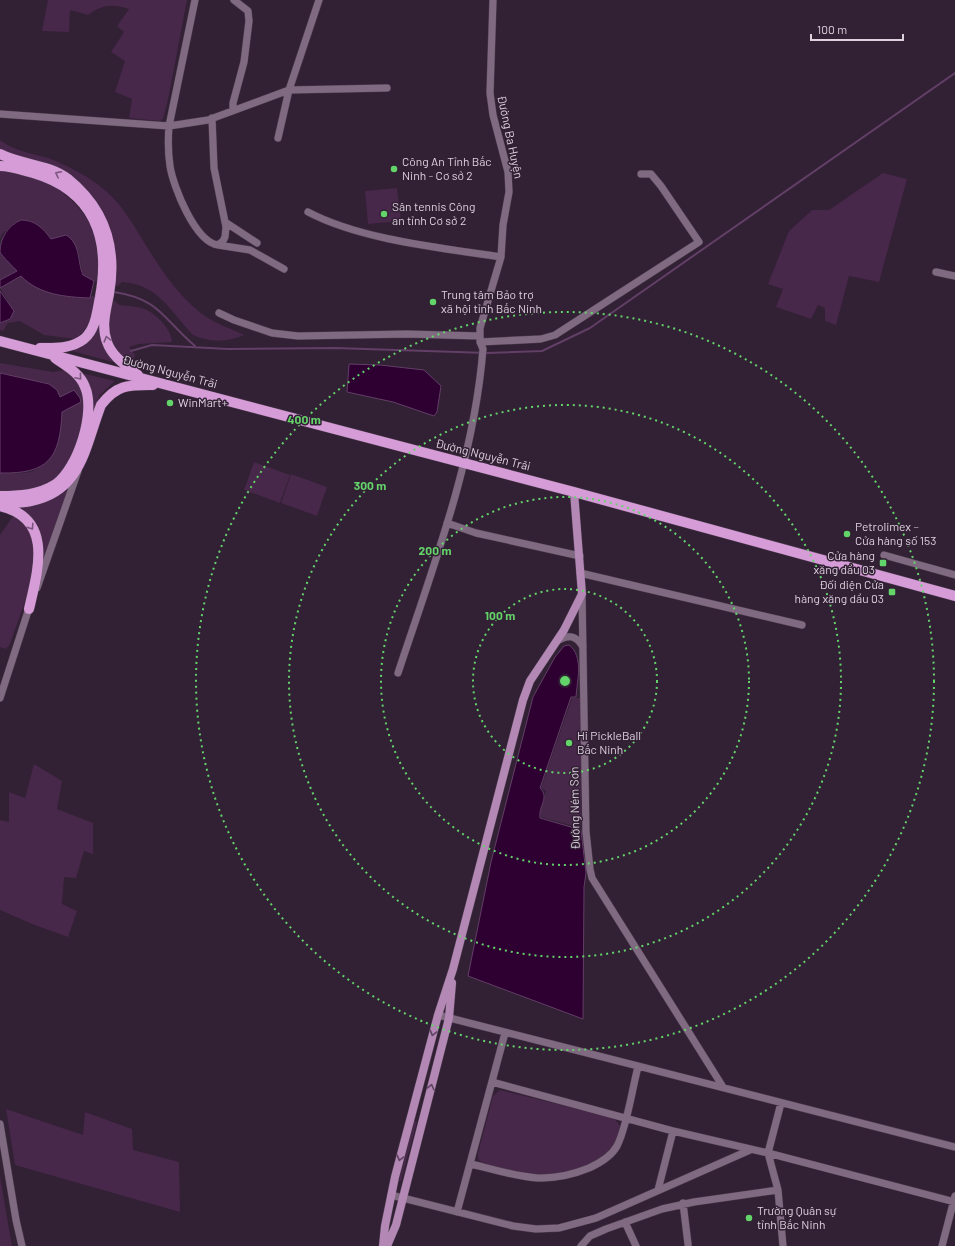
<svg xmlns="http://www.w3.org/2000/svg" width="955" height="1246" font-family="Barlow,sans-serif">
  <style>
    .green { fill: #47274a }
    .water { fill: #2e0032; stroke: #623f66 }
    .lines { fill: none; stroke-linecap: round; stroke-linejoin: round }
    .stream { stroke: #623f66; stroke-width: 2 }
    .minor-casing { stroke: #4d3d4e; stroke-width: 8 }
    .major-casing { stroke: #4d3d4e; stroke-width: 9 }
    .highway-casing { stroke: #4d3d4e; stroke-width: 11 }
    .minor { stroke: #806a81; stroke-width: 7 }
    .major { stroke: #b388b5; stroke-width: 8 }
    .highway { stroke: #d59cd8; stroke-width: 10 }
    .oneway { stroke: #7b587e }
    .oneway2 { stroke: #5f4461 }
    .ring { fill: none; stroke: #63d469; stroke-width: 2; stroke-dasharray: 2 4 }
    .poi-dot { fill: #63d469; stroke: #322034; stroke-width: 1.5 }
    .labels { text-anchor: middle; stroke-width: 3; stroke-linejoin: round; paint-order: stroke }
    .street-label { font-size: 12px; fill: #ddd1de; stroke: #322034 }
    .poi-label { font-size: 12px; fill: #ddd1de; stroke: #322034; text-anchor: start }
    .centre { fill: #63d469; stroke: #322034; stroke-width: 2 }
    .ring-label { font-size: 12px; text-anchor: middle; font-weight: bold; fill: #63d469; stroke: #322034; stroke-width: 3; stroke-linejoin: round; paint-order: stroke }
  </style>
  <rect width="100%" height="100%" fill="#322034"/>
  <path class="green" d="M48 0H187L169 95 163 119 160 121 129 118 132 99 115 92 125 61 111 52 124 32 117 26 129 9C111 4 103 4 88 15L70 10 69 32 42 31Z
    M0 140C14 151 31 153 48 158 69 166 88 176 106 191 126 208 137 232 152 255 166 277 185 303 208 318 219 325 232 329 244 335 227 342 210 343 193 335 171 312 158 284 122 282L118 286 113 285 104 215 95 201 0 151Z
    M0 170C46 172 91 204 100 251 102 260 99 272 98 282L94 281 83 275 78 250 51 239 45 231 29 220H21L14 223 2 234 0 239Z
    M883 173 907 179 879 282 849 276 836 325 825 321V308L818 305 811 319 776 307 783 289 768 284 789 231 812 210H829Z
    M397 188 401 221 368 224 365 191Z
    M0 250 18 271 0 280Z
    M21 276 25 280 68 297 96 296C92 316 91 326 76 339L44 335 20 321 8 323 3 331 0 330V323L10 319 14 311 0 288Z
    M110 299 114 300 119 305C128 306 139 306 147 310 157 315 172 330 172 342L139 344 129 347 135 355 132 364 130 363C106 344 108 328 110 299Z
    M99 318 120 364 72 351 80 346Z
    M0 363 53 372 67 370 82 388 85 408 74 454 61 475 39 490 0 494V473C30 474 42 475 55 445 60 433 62 424 62 412L80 402 60 398 49 384 0 373Z
    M81 373 115 381 100 395 92 415Z
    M254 462 290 475 280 503 244 490Z
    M291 474 327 487 317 516 281 503Z
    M66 491 67 492 44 560 42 543 16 508 52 499Z
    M13 516 25 525 31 535 37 554 30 587 10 644 6 649 0 647V535Z
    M572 698H581V828L541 817 540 813 546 791 541 788Z
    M34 764 62 781 57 809 93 823V854L84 851 76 878 64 877 62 904 77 911 68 937 32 924 0 910V820L9 822V792L25 798Z
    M500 1090 614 1118 620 1126C618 1134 616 1144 610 1151 599 1163 567 1174 551 1176 536 1177 518 1172 503 1169 495 1167 484 1166 478 1159V1153L493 1096Z
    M6 1109 83 1135 85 1112 132 1129 133 1150 179 1162 180 1212 15 1165Z
    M414 1121 417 1122 401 1181H399Z
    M0 1177 12 1246H0Z"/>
  <path class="water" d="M21 220C35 220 43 228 51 239L66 235C81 244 77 261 83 275L94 281 90 298C66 297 39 295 21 276L0 288V280L17 271C13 266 3 258 0 252 0 237 9 225 21 220Z
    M0 291 14 311 10 319 0 323Z
    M349 364 380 365 424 370 441 386 437 412 434 416 393 402 347 392Z
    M0 373 49 384 57 390 60 397 74 390 80 398 81 402 62 412C60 459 48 474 0 473Z
    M569 645C584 656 577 681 576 697H571L540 788C550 798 538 806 540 818L581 830 586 873 584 887 583 1019 468 976 491 862 533 697 555 657 564 646Z"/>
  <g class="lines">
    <path class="stream" d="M114 292C160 299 163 319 195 346
      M131 351 152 345 228 349 335 348 487 353 542 351 590 328 955 73"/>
    <defs>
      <path id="minor" d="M195 0 169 126 208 120 289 90 319 0
        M233 110V103L244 62 249 21 248 11 234 0
        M0 114 169 126C168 139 168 153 170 166 173 186 195 242 218 245L223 241 225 237 226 227 214 168 212 118
        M278 138 289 90 387 88
        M308 212C361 240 442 248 501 257
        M225 222 257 243
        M218 245 250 250 284 269
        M936 272 955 276
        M219 313 234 320 272 333 298 336 407 334 480 336
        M480 342 541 339 555 335 699 242 661 186 651 174H641
        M447 523 476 533 580 556
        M884 555 955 575
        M580 573 802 625
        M37 588 78 471
        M582 594 586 832 590 869 592 878 723 1087
        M557 641C568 634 576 635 583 647
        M398 673C433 567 474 461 483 349L480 342V328L501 257 503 225 509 192 508 172 493 115 490 93 493 0
        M0 698 30 605
        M438 1015 955 1147
        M492 1082 673 1131 768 1153 781 1103
        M0 1124 16 1220 22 1246
        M768 1153 955 1202
        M768 1153 778 1190 783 1246
        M471 1164C517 1175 542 1187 589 1168 600 1163 611 1157 617 1146 627 1127 632 1089 638 1067
        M658 1190 673 1131
        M391 1195 513 1226 536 1229 559 1228 596 1218 750 1150
        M683 1203 688 1244
        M457 1212 505 1033
        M625 1222 636 1246
        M581 1246 590 1236 606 1229 662 1209 694 1202 778 1190
        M942 1246 955 1196"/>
      <path id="major" d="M383 1246 385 1226 395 1177 438 1015 453 969 523 700 530 681 564 630 582 594 574 492
        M387 1246 396 1225 449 1018 452 983"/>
      <path id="highway" d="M0 154C21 165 49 164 68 179 105 209 117 249 109 294 106 310 101 326 107 342 112 357 127 366 138 375
        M0 166C11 166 22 170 33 173 94 191 111 238 100 297 97 311 96 329 84 339 71 349 55 348 40 348
        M0 341 574 492 955 596
        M0 496C19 496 39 495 56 484 78 468 96 412 85 387 80 373 66 366 55 358
        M0 504C10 503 21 503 31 501 82 491 85 446 101 405 117 384 129 385 153 385
        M0 506C54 518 38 570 29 609"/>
    </defs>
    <use href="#minor" class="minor-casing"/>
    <use href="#major" class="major-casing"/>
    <use href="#highway" class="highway-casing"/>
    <use href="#minor" class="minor"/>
    <use href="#major" class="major"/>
    <use href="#highway" class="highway"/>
  </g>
  <defs><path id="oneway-chevron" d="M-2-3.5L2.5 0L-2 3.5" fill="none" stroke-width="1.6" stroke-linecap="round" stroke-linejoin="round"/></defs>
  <g class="oneway">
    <use href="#oneway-chevron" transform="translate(58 174) rotate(-153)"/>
    <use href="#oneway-chevron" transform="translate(107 339) rotate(-105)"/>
    <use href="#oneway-chevron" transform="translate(79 377) rotate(50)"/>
    <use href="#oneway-chevron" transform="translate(31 527) rotate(57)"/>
  </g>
  <g class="oneway2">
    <use href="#oneway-chevron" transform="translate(433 1033) rotate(105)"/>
    <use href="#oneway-chevron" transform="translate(431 1087) rotate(-76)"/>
    <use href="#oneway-chevron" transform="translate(400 1158) rotate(105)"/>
  </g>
  <g class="ring">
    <circle cx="565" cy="681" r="92"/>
    <circle cx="565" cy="681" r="184"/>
    <circle cx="565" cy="681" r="276"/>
    <circle cx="565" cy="681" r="369"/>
  </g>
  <g class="poi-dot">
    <circle cx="394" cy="169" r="4"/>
    <circle cx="384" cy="214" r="4"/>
    <circle cx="433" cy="302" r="4"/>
    <circle cx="170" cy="403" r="4"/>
    <circle cx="847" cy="534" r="4"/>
    <rect x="879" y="559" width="8" height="8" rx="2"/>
    <rect x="888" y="588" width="8" height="8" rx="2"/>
    <circle cx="569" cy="743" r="4"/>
    <circle cx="749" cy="1218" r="4"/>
  </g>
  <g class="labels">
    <g class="street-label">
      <text transform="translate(510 137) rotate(78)" y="4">Đường Ba Huyện</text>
      <text transform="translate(170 372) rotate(15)" y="4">Đường Nguyễn Trãi</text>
      <text transform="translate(483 455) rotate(14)" y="4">Đường Nguyễn Trãi</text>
      <text transform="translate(575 808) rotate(-91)" y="4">Đường Ném Sơn</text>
    </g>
    <g class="poi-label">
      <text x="402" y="166">Công An Tỉnh Bắc<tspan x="402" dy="14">Ninh - Cơ sở 2</tspan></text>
      <text x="392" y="211">Sân tennis Công<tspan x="392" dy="14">an tỉnh Cơ sở 2</tspan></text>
      <text x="441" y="299">Trung tâm Bảo trợ<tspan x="441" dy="14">xã hội tỉnh Bắc Ninh</tspan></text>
      <text x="178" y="407">WinMart+</text>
      <text x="855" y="531">Petrolimex –<tspan x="855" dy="14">Cửa hàng số 153</tspan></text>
      <text x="875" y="560" text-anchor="end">Cửa hàng<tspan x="875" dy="14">xăng dầu 03</tspan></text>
      <text x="884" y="589" text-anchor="end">Đối diện Cửa<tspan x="884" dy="14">hàng xăng dầu 03</tspan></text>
      <text x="577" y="740">Hi PickleBall<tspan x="577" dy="14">Bắc Ninh</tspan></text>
      <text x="757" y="1215">Trường Quân sự<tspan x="757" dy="14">tỉnh Bắc Ninh</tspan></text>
    </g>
  </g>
  <circle cx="565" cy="681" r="6" class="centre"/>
  <g class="ring-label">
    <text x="304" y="424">400 m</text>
    <text x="370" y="490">300 m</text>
    <text x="435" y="555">200 m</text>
    <text x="500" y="620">100 m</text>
  </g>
  <path d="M811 34v6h92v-6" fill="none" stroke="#ddd1de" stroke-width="2"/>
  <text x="817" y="34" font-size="12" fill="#ddd1de" stroke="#322034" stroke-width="3" paint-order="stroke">100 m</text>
</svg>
